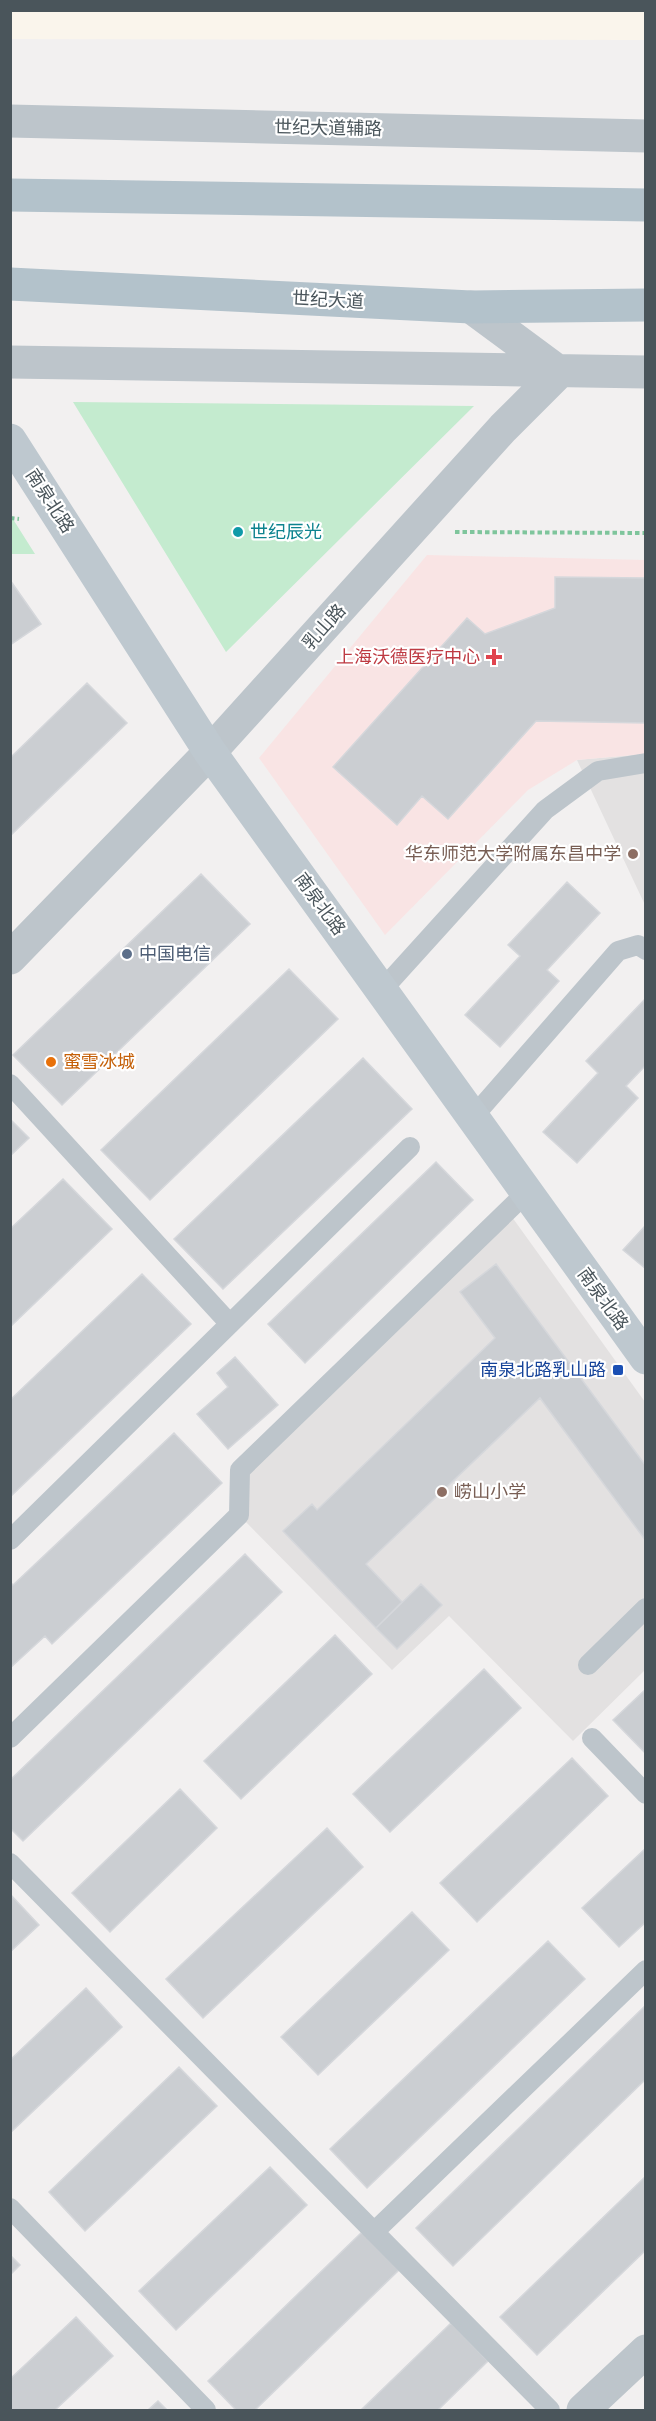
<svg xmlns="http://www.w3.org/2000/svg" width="656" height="2421" font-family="Jost,'Noto Sans SC',sans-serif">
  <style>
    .commercial { fill: #faf5ec }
    .education { fill: #e3e1e1 }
    .medical { fill: #f9e4e4 }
    .green { fill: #c4ebcf }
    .building { fill: #cbced2; stroke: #d5d7db; stroke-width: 1.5 }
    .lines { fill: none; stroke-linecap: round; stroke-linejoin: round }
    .path { stroke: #7fc59c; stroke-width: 4; stroke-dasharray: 4.5 3; stroke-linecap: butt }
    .lane { stroke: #bdc5cb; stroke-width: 20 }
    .street { stroke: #bdc5cb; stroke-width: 33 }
    .secondary { stroke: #bec8cf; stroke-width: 33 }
    .primary { stroke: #b3c2cb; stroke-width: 33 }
    .culture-dot { fill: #0f9aa8; stroke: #fff; stroke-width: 2 }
    .health-dot { fill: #e0444e; stroke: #fff; stroke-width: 2 }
    .education-dot { fill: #8d6e63; stroke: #fff; stroke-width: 2 }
    .service-dot { fill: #5c6f8a; stroke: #fff; stroke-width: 2 }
    .food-dot { fill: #e8710a; stroke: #fff; stroke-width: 2 }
    .transit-dot { fill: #1a4fb4; stroke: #fff; stroke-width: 2 }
    .labels { text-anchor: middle; stroke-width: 4.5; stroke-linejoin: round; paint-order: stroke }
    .street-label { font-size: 18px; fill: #4a555b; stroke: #fff }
    .culture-label { font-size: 18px; fill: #0d838f; stroke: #fff; text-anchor: start }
    .health-label { font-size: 18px; fill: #be3a42; stroke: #fff; text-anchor: end }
    .education-label { font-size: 18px; fill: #785e54; stroke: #fff; text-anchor: end }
    .service-label { font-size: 18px; fill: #4e5e75; stroke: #fff; text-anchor: start }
    .food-label { font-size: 18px; fill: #c56008; stroke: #fff; text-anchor: start }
    .transit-label { font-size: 18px; fill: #164399; stroke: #fff; text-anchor: end }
  </style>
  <rect width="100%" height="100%" fill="#f2f0f0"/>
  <path class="commercial" d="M11 10H645L646 40 11 39Z"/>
  <path class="education" d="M645 754V905L577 760Z
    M507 1210 645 1402V1670L573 1741 449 1616 392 1670 239 1515 240 1470Z"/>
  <path class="medical" d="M427 555 645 560V754L577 760 528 790 385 935 259 758Z"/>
  <path class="green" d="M73 402 474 406 226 652Z
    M10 516H11L35 554H11Z"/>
  <path class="building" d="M555 577 646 578V723L536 721 448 819 422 796 397 825 333 767 467 618 485 634 555 608Z
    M10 580 41 624 10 645Z
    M87 683 127 723 10 836V758Z
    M201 874 250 924 62 1105 13 1055Z
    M567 882 600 913 547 970 559 981 500 1047 465 1015 520 956 508 945Z
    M289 969 338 1019 150 1200 101 1150Z
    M645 999 646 1065 626 1086 638 1098 577 1163 543 1132 598 1073 586 1061Z
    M363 1058 412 1109 223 1289 174 1239Z
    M10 1119 29 1138 10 1156Z
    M436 1162 473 1200 305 1363 268 1324Z
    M63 1179 112 1229 10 1327V1229Z
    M646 1225V1269L623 1250Z
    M496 1264 646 1466V1541L540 1398 366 1564 402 1602 376 1628 283 1531 312 1504 317 1510 495 1338 460 1292Z
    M142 1274 191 1324 10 1497V1400Z
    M235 1357 278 1405 228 1449 197 1414 228 1387 217 1373Z
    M174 1433 222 1483 52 1644 45 1636 10 1668V1582L13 1585Z
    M245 1554 282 1592 23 1841 10 1828V1780Z
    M421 1584 442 1605 397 1649 376 1628Z
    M335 1635 372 1674 241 1799 204 1761Z
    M484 1669 521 1708 390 1832 353 1794Z
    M646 1689V1754L613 1720Z
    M572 1758 608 1796 477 1922 440 1883Z
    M180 1789 217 1828 110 1932 72 1893Z
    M327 1828 363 1867 203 2018 166 1979Z
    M646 1848V1922L619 1947 582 1908Z
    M10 1894 39 1925 10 1952Z
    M412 1912 449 1950 318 2075 281 2037Z
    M548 1941 585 1979 367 2188 330 2149Z
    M86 1988 122 2027 10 2133V2060Z
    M646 2005V2079L453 2266 416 2228Z
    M179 2067 217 2106 85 2231 49 2192Z
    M270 2167 307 2205 176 2330 139 2291Z
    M646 2176V2250L537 2355 500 2317Z
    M362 2232 399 2270 255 2410H236L208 2381Z
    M10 2255 20 2265 10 2275Z
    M76 2317 113 2356 55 2410H10V2379Z
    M451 2323 488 2361 438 2410H361Z
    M158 2401 167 2410H148Z"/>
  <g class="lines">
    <path class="path" d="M10 518 19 519
      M455 532 646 533"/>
    <path class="lane" d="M382 990 545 810 598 771 646 763
      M10 1084 230 1324
      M473 1117 618 951 638 945 646 950
      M10 1540 410 1147
      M588 1665 646 1608
      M10 1738 239 1515 240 1470 527 1192
      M592 1738 646 1794
      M10 1863 550 2410
      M10 2208 206 2410
      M374 2232 646 1970"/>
    <path class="street" d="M10 121 646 136
      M471 307 559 372
      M10 362 646 372
      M10 958 210 752 503 428 559 372
      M583 2410 646 2351"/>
    <path class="secondary" d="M10 440 210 752 646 1358"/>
    <path class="primary" d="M10 195 646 205
      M10 284 471 307 646 305"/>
  </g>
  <circle class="culture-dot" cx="238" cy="532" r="6"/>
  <path class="health-dot" d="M491 648h6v6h6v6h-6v6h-6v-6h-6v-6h6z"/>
  <g class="education-dot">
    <circle cx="633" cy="854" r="6"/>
    <circle cx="442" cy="1492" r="6"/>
  </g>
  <circle class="service-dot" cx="127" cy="954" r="6"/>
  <circle class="food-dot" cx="51" cy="1062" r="6"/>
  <rect class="transit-dot" x="612" y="1364" width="12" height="12" rx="3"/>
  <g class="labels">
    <g class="street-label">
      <text transform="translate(328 128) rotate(1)" y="6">世纪大道辅路</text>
      <text transform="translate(328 300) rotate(3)" y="6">世纪大道</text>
      <text transform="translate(50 501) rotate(57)" y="6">南泉北路</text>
      <text transform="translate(324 627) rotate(-48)" y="6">乳山路</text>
      <text transform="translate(320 904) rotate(54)" y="6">南泉北路</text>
      <text transform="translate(603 1299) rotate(54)" y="6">南泉北路</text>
    </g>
    <g class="culture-label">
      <text x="250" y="538">世纪辰光</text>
    </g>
    <g class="health-label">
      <text x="480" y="663">上海沃德医疗中心</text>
    </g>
    <g class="education-label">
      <text x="621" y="860">华东师范大学附属东昌中学</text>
      <text x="454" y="1498" text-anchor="start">崂山小学</text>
    </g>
    <g class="service-label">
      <text x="139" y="960">中国电信</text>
    </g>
    <g class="food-label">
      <text x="63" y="1068">蜜雪冰城</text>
    </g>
    <g class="transit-label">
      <text x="606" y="1376">南泉北路乳山路</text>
    </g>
  </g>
  <rect width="656" height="2421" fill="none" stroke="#4a555b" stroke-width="24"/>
</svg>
